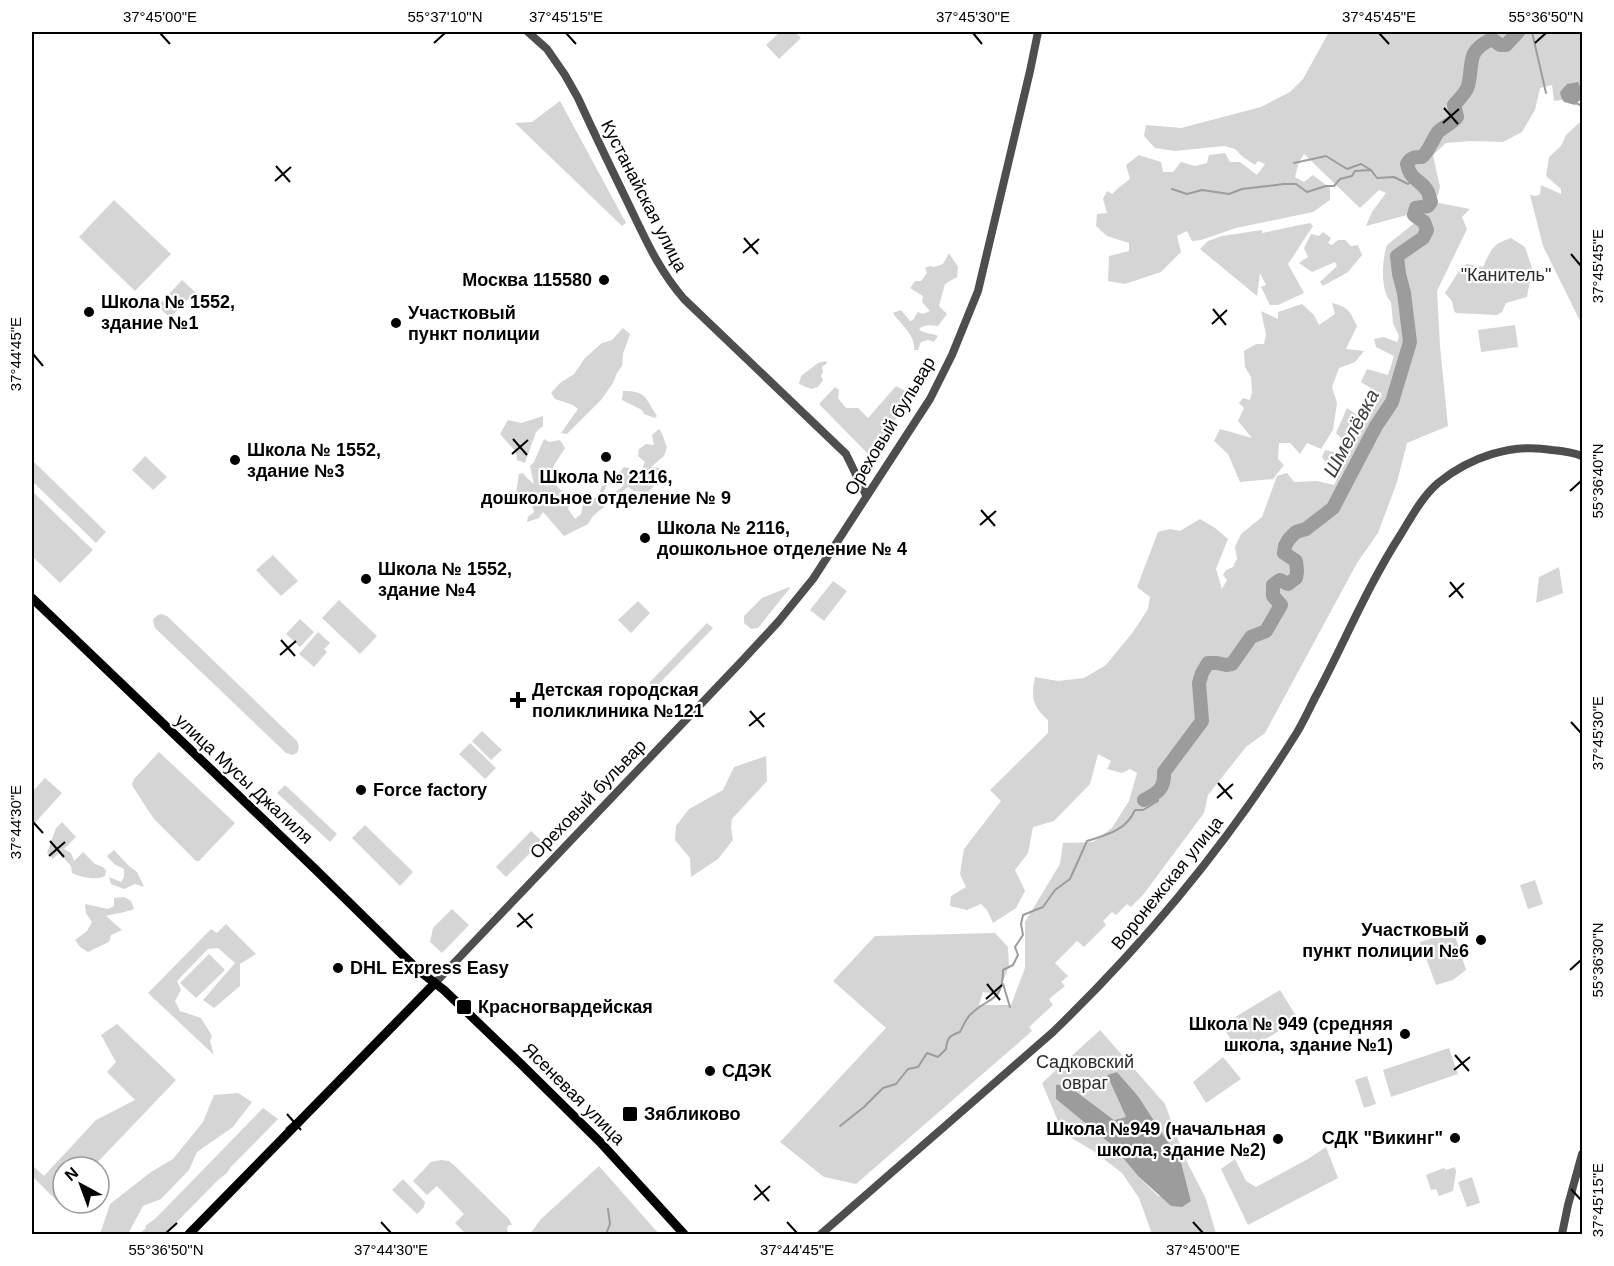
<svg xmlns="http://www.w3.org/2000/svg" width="1614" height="1266" font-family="Helvetica,sans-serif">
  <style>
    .green { fill: #d5d5d5; fill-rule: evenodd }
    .water { fill: #9c9c9c }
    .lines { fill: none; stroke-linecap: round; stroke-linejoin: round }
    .stream { stroke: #9c9c9c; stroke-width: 2 }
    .river { stroke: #9c9c9c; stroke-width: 14 }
    .minor { stroke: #4e4e4e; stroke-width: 8 }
    .major { stroke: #000; stroke-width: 9 }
    .ticks { fill: none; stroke: #000; stroke-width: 2 }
    .poi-dot { fill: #000; stroke: #fff; stroke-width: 2 }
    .labels { text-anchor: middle; stroke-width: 4.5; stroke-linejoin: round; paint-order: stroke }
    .street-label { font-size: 18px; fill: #000; stroke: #fff }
    .park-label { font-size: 18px; fill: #2c2c2c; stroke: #fff }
    .poi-label { font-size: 18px; font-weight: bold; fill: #000; stroke: #fff; text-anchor: start }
    .water-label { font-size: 20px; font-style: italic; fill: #3d3d3d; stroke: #fff }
    .neatline { fill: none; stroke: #000; stroke-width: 2 }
    .ticks-label { font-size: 15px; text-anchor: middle; fill: #000 }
  </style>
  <rect width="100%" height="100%" fill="#fff"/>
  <path class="green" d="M780 32H795L801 38 779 59 766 45Z
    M1329 32H1582C1582 53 1587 79 1575 98L1554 101 1552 85 1540 88 1535 110 1522 132 1503 142 1471 141 1446 143 1433 155 1440 187 1438 195 1411 214 1366 226 1372 212 1386 193 1379 190 1360 208 1304 154 1299 162 1295 177 1304 182 1313 175 1330 188V200L1313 212 1236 228 1201 240 1192 241 1187 231 1177 236 1181 252 1161 272 1125 284 1108 281 1109 256 1129 251V243L1107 236 1096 226 1097 214 1107 213 1103 199 1107 191 1112 194 1117 189 1130 179 1126 165 1139 155 1161 162 1163 172H1173L1181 162 1195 166 1207 163 1209 155 1225 153 1230 162H1240L1257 175 1265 164 1258 161 1255 165 1243 157 1235 149 1224 146 1175 151 1155 148 1144 136 1146 125 1181 128 1261 107 1290 92 1303 79Z
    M560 101 626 223 622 226 515 123 532 122Z
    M1579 123 1582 124V325L1543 246 1530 195 1536 196 1540 194 1541 185 1561 194V189L1546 176 1549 157 1561 146 1566 135Z
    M114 200 171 254 135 291 79 237Z
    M1439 203 1470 209 1462 217 1467 229 1437 291 1440 346 1448 426 1407 443 1397 482 1378 533 1357 563 1265 733 1246 747 1208 795 1204 813 1143 895 1131 907 1127 904 1116 915 1112 912 1103 921 1106 925 1084 947 1077 941 1055 963 1068 976 1061 982 1065 986 1049 999 1053 1005 1029 1027 1032 1031 856 1184 824 1177 780 1142 886 1028 833 981 875 936 995 933 1008 947 1009 966 998 994 983 992 979 1005H1011L1025 968V922L1060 864 1063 843 1093 842 1112 828 1129 801 1137 773 1130 769 1122 773 1107 769 1111 761 1098 754 1090 784 1054 821 1033 827 1028 853 1015 870 1025 891 1016 908 993 923 987 910 981 904 967 910 950 906 951 896 966 887 960 874 964 849 1001 801 990 790 1048 733V720C1032 706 1031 697 1035 677L1058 681 1084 678 1106 665 1133 632 1148 609 1150 597 1137 587 1158 532 1170 529 1180 531 1200 519 1215 528 1228 539 1216 569 1222 589 1227 580 1223 575 1226 570 1233 567 1237 559 1235 547 1241 534 1262 517 1277 476 1287 473 1294 482 1317 481 1334 485 1337 479 1322 457 1325 450 1347 455V444L1336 433 1347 408 1357 415 1379 393 1361 382 1367 369 1388 375 1394 356 1376 347 1374 339 1384 337 1397 342 1399 336 1393 323 1391 302C1380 291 1382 259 1387 245Z
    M1310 223 1313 226 1288 264 1304 293 1278 305H1270L1261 287 1266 285 1260 273 1257 296 1200 249 1208 241 1222 236 1262 230V233Z
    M1323 232 1331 238 1328 243 1332 245 1338 240H1345L1351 246 1358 245 1362 255 1348 272 1323 286 1320 282 1337 266 1335 262 1312 272 1299 263 1308 257 1304 248 1311 234 1319 236Z
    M1511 238 1525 247 1532 268 1527 297 1506 303 1502 312 1497 315 1456 313 1454 311 1452 301 1445 293 1462 266 1467 264 1483 267C1491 250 1492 244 1511 238Z
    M949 253 958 267 957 277 945 284 939 306 947 314 938 326C931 325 924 324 919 329 923 334 932 333 938 336L934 342 928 340 921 342 918 350H914C916 335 900 324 893 313L901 310 910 321 913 320 918 312 923 314 930 311 922 302 923 296 910 288 915 281H921L927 273 925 268 930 266 934 267 943 264Z
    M182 280 195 292 170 318 158 306Z
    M1332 303C1349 307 1350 312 1357 326L1346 349 1364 351 1355 362 1339 368 1332 387 1337 403 1333 430 1321 449 1307 443 1300 454 1290 443H1279L1278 459 1284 465 1273 479 1240 482 1228 454 1214 441 1220 429 1252 438 1238 421 1244 408 1239 403 1243 398 1250 400 1252 392 1251 377 1245 367 1244 351 1256 344H1264L1266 335 1261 311 1278 319V312L1302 304 1314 315 1319 325 1335 314Z
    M1515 325 1518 347 1481 352 1478 330Z
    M623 328 630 334 623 354 622 366 617 373 613 383 601 400 567 434 561 433 578 409 573 405 555 399 551 393 560 383 574 374 585 358 602 343 612 340Z
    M826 361 827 363 822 367 823 372 821 376 823 380 818 387 811 389 799 384 801 376 818 363Z
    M896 386 909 393 899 409 898 416 870 454 867 453 819 404 835 387 839 390 838 398 846 408H858L868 418Z
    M623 391C647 391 645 398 657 416L655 418 644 414 642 410 622 400Z
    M543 416V426L536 432 525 463 517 460 516 452 500 434 508 420 521 423Z
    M659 429C663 433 664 441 667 447L664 456 651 467 659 468 662 471 656 484 648 492 634 491 628 487 593 516 588 524 564 536 543 512 539 518 527 522 528 517 534 512C532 501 525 497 516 493L519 474 523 473 527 478 534 484 530 466 534 462 544 439 549 442 560 440 565 448 553 467 563 480 559 481 554 478 553 480C557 488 562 492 570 495L571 502 568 509 575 519 581 514 584 499 595 498 600 494C600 488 602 484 608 481L604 492 608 498 623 486C619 478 617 474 624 467L629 468 636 475 641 471 645 462 638 456 639 449 646 444 654 445 652 435Z
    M145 456 167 477 153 490 132 470Z
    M32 460 106 532 96 543 32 481Z
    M32 491 93 550 60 583 32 556Z
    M273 555 298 581 281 596 256 570Z
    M1559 567 1563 593 1536 603 1539 577Z
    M833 581 847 591 824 621 810 610Z
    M789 587 790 588 758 628 751 629 744 623V616L762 598Z
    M339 600 377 636 360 654 322 618Z
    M638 601 650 613 631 633 618 620Z
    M161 614 167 616 297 741 299 747 297 753 292 755 286 753 155 628 154 625 153 619 158 615Z
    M300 619 314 632 300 647 286 634Z
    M707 623 713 628 655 688 649 683Z
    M318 632 330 643 324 649 327 652 314 667 299 654Z
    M482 731 502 750 491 760 472 741Z
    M470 743 496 768 485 779 459 754Z
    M159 752 235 823 199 861H196L154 819 133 787 132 784 134 779Z
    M766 756 767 781 732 819 731 827 733 840 718 859 691 877 690 858 675 840 676 826 689 809 723 790 734 767Z
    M45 778 62 793 33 825 32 792Z
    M285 785 337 834 330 842 277 793Z
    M62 822 76 837 64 849 71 853 74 861 83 852 95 864 103 867 106 871 105 876C96 881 81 877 72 873L71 866 59 853 53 859 47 853 56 828Z
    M365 825 413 872 400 886 352 838Z
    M531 831 542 841 506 877 496 867Z
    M114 850 129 866 137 872 144 887 135 884 124 889 111 884 109 877 121 882 124 877V869L114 864 107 856Z
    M1535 880 1543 904 1528 909 1520 885Z
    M124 897 131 901 134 909C125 913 115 913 106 916L122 930 111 935 109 942 88 952 80 947 75 940 87 931 92 922 86 913 85 904 108 909 114 906V898Z
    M452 909 469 925 442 953 430 942 433 928Z
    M226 924 256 954 240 964V986L214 1008 203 1000 235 963 218 948 208 949 177 981 181 990 175 1001 180 1011 201 1018 212 1036 210 1041 214 1055 148 993 211 929 217 933Z
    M1454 932 1466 970 1453 980 1436 985 1420 942Z
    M209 954 225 970 196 998 180 983Z
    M1280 990 1298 1019 1240 1055 1222 1025Z
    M117 1024 176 1080 93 1167H63V1199L59 1203 32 1176V1165L44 1176 96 1120 135 1100 107 1072 116 1062 101 1035Z
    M1100 1030 1165 1104 1184 1156 1206 1199 1216 1234H1152L1139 1198 1122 1173 1092 1150 1063 1133 1042 1083ZM1117 1072 1138 1096 1181 1162 1191 1201 1158 1196 1138 1176 1113 1146 1056 1099 1066 1084 1114 1120 1126 1117 1107 1075Z
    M1449 1048 1458 1074 1391 1097 1383 1070Z
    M1223 1057 1241 1079 1206 1103 1193 1082Z
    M1367 1076 1376 1104 1364 1108 1355 1080Z
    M238 1093 252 1102 233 1127 197 1152 189 1170 161 1199 143 1206 128 1234H100L110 1204 151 1172 173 1159 203 1122 214 1095Z
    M263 1108 278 1119 230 1168 227 1173 218 1180 165 1234H139L146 1228 145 1226 155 1219Z
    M1326 1147 1338 1178 1248 1225 1221 1169 1235 1159 1246 1181 1256 1187 1308 1159Z
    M441 1160 449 1161 456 1167 509 1219 512 1225H509L507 1228 508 1234H466L455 1223 464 1214 437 1186 427 1195 413 1181 431 1162Z
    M599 1166 659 1234H530L541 1219Z
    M1455 1167 1456 1172 1453 1191 1439 1196 1436 1189 1431 1190 1426 1175 1444 1168 1446 1170Z
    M1472 1177 1480 1203 1467 1207 1458 1182Z
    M403 1179 425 1202 424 1207 417 1214 392 1190Z"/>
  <path class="water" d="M1578 82 1582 91V98L1575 105 1564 102 1561 97 1560 92 1567 84Z
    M1117 1072 1138 1096 1181 1162 1191 1201 1182 1207 1171 1206 1138 1176 1113 1146 1056 1099V1085L1066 1084 1114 1120 1126 1117 1107 1075Z"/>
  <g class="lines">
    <path class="stream" d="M1532 32 1546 93
      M1574 102 1582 106
      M1294 163 1326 156 1347 169 1361 164 1371 170
      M1172 189 1187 194 1202 190 1229 194 1242 189 1284 184H1296L1307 192 1326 186H1334L1340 179 1352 176 1355 171 1371 170 1377 178 1394 177 1408 184 1414 180
      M1003 984 1010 1007
      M840 1126 864 1107 883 1088 896 1084 908 1069 918 1067 927 1053 938 1057 946 1049C947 1038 950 1035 960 1032 963 1026 966 1019 970 1015 988 996 1003 1004 1003 970L1013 965 1018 955 1015 947 1023 935 1021 924 1023 915 1043 907 1055 890 1070 879 1087 841C1106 835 1126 831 1135 810H1143L1158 801 1157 794
      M606 1234 610 1224 608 1209"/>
    <path class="river" d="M1144 800C1158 793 1165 788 1164 772L1202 721 1199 683 1202 673 1208 663H1217L1226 665 1232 664 1251 637 1266 631 1281 605 1273 596V585L1280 580 1288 584 1296 578 1297 571 1296 561 1284 553 1285 546 1289 539 1296 532 1306 529 1333 508 1376 426 1392 402 1410 342 1404 293 1399 274 1397 256 1423 238 1427 230 1424 222 1414 215 1416 208 1428 206 1431 202C1430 199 1429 195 1428 192 1421 179 1411 182 1407 164 1411 157 1415 157 1422 157 1430 150 1432 140 1438 132 1444 126 1452 124 1457 117L1454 105C1459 99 1466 93 1468 86 1474 62 1465 52 1492 39L1500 45H1506L1518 32"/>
    <path class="minor" d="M528 32 547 49 565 75 578 98C594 133 611 168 628 203 645 238 658 269 684 299L846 454 866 495
      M435 983 740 663 778 622 813 579 930 399 952 355 978 291 1030 71 1038 32
      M821 1234 1053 1032C1145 943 1228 843 1296 734 1304 721 1310 707 1317 694 1345 641 1368 585 1401 534 1412 516 1422 497 1438 483 1470 457 1511 443 1552 450 1563 451 1572 452 1582 456
      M1562 1234 1568 1205 1582 1154"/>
    <path class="major" d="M32 598 315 869 418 970 444 990 521 1064 600 1142 684 1234
      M189 1234 435 983"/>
  </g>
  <path class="ticks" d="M160 33 170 44M566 33 576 44M973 33 982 44M1379 33 1389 44M434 43 445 33M1535 43 1546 33M1444 108 1458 124M1443 123 1459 109M276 166 290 182M275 181 291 167M744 238 758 254M743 253 759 239M1571 254 1581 266M1213 309 1226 325M1212 324 1227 310M33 354 43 366M513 439 527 455M512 454 528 440M1570 491 1581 481M981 510 995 526M980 525 996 511M1450 582 1463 598M1449 597 1464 583M281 640 295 656M280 655 296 641M750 711 764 727M1571 722 1581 733M749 726 765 713M1218 783 1232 799M1217 798 1233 784M33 822 43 833M50 841 64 857M49 856 65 842M518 913 532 928M517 927 533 914M1570 970 1581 960M987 984 1000 1000M986 999 1002 985M1455 1055 1469 1071M1454 1070 1470 1057M287 1114 301 1130M286 1129 302 1115M755 1185 769 1201M1571 1189 1581 1200M754 1200 770 1186M381 1222 391 1233M787 1222 797 1233M1193 1222 1203 1233M166 1233 177 1223"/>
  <g class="poi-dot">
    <circle cx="604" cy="280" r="6"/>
    <circle cx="89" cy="312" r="6"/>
    <circle cx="396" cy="323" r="6"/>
    <circle cx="606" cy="457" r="6"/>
    <circle cx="235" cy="460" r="6"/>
    <circle cx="645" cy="538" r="6"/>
    <circle cx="366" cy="579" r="6"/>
    <path d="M515 691h6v6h6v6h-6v6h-6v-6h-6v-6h6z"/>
    <circle cx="361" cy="790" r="6"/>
    <circle cx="1481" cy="940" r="6"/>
    <circle cx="338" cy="968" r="6"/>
    <rect x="456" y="999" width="16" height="16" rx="3"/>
    <circle cx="1405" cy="1034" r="6"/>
    <circle cx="710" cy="1071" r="6"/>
    <rect x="622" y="1106" width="16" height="16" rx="3"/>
    <circle cx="1455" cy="1138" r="6"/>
    <circle cx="1278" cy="1139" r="6"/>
  </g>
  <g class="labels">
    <g class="street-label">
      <text transform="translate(644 196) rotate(63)" y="6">Кустанайская улица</text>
      <text transform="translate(890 426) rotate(-59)" y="6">Ореховый бульвар</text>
      <text transform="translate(244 779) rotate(43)" y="6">улица Мусы Джалиля</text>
      <text transform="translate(588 799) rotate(-46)" y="6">Ореховый бульвар</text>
      <text transform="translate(1167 883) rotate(-51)" y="6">Воронежская улица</text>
      <text transform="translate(574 1094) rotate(45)" y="6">Ясеневая улица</text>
    </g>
    <g class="park-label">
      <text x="1506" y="281">"Канитель"</text>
      <text x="1085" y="1068">Садковский<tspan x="1085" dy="21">овраг</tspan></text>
    </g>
    <g class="poi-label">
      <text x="592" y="286" text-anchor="end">Москва 115580</text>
      <text x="101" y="308">Школа № 1552,<tspan x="101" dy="21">здание №1</tspan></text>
      <text x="408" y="319">Участковый<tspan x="408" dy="21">пункт полиции</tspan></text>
      <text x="247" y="456">Школа № 1552,<tspan x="247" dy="21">здание №3</tspan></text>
      <text x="606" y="483" text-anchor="middle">Школа № 2116,<tspan x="606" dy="21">дошкольное отделение № 9</tspan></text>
      <text x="657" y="534">Школа № 2116,<tspan x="657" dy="21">дошкольное отделение № 4</tspan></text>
      <text x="378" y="575">Школа № 1552,<tspan x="378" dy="21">здание №4</tspan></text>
      <text x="532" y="696">Детская городская<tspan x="532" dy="21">поликлиника №121</tspan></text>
      <text x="373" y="796">Force factory</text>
      <text x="1469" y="936" text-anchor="end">Участковый<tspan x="1469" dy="21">пункт полиции №6</tspan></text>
      <text x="350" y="974">DHL Express Easy</text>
      <text x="478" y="1013">Красногвардейская</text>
      <text x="1393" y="1030" text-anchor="end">Школа № 949 (средняя<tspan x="1393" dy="21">школа, здание №1)</tspan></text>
      <text x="722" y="1077">СДЭК</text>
      <text x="644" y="1120">Зябликово</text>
      <text x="1266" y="1135" text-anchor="end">Школа №949 (начальная<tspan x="1266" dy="21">школа, здание №2)</tspan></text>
      <text x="1443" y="1144" text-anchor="end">СДК "Викинг"</text>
    </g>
    <g class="water-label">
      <text transform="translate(1351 433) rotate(-62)" y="7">Шмелёвка</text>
    </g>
  </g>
  <rect width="1614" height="1266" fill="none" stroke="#ffffff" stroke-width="66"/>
  <g transform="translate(81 1185) rotate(319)"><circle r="28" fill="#ffffff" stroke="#999999" stroke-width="1.5"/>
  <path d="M0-4.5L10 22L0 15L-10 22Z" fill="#000000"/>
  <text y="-9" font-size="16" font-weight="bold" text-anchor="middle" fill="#000000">N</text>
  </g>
  <rect x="33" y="33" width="1548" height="1200" class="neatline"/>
  <g class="ticks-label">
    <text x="160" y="22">37°45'00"E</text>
    <text x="445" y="22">55°37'10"N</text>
    <text x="566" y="22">37°45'15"E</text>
    <text x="973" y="22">37°45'30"E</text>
    <text x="1379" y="22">37°45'45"E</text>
    <text x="1546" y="22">55°36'50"N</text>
    <text transform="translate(1598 266) rotate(-90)" y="5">37°45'45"E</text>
    <text transform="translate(16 354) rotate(-90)" y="5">37°44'45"E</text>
    <text transform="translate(1598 481) rotate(-90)" y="5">55°36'40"N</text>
    <text transform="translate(1598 733) rotate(-90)" y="5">37°45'30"E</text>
    <text transform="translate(16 822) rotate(-90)" y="5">37°44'30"E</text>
    <text transform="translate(1598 960) rotate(-90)" y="5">55°36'30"N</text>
    <text transform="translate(1598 1200) rotate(-90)" y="5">37°45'15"E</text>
    <text x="166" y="1255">55°36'50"N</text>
    <text x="391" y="1255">37°44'30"E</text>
    <text x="797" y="1255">37°44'45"E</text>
    <text x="1203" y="1255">37°45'00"E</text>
  </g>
</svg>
